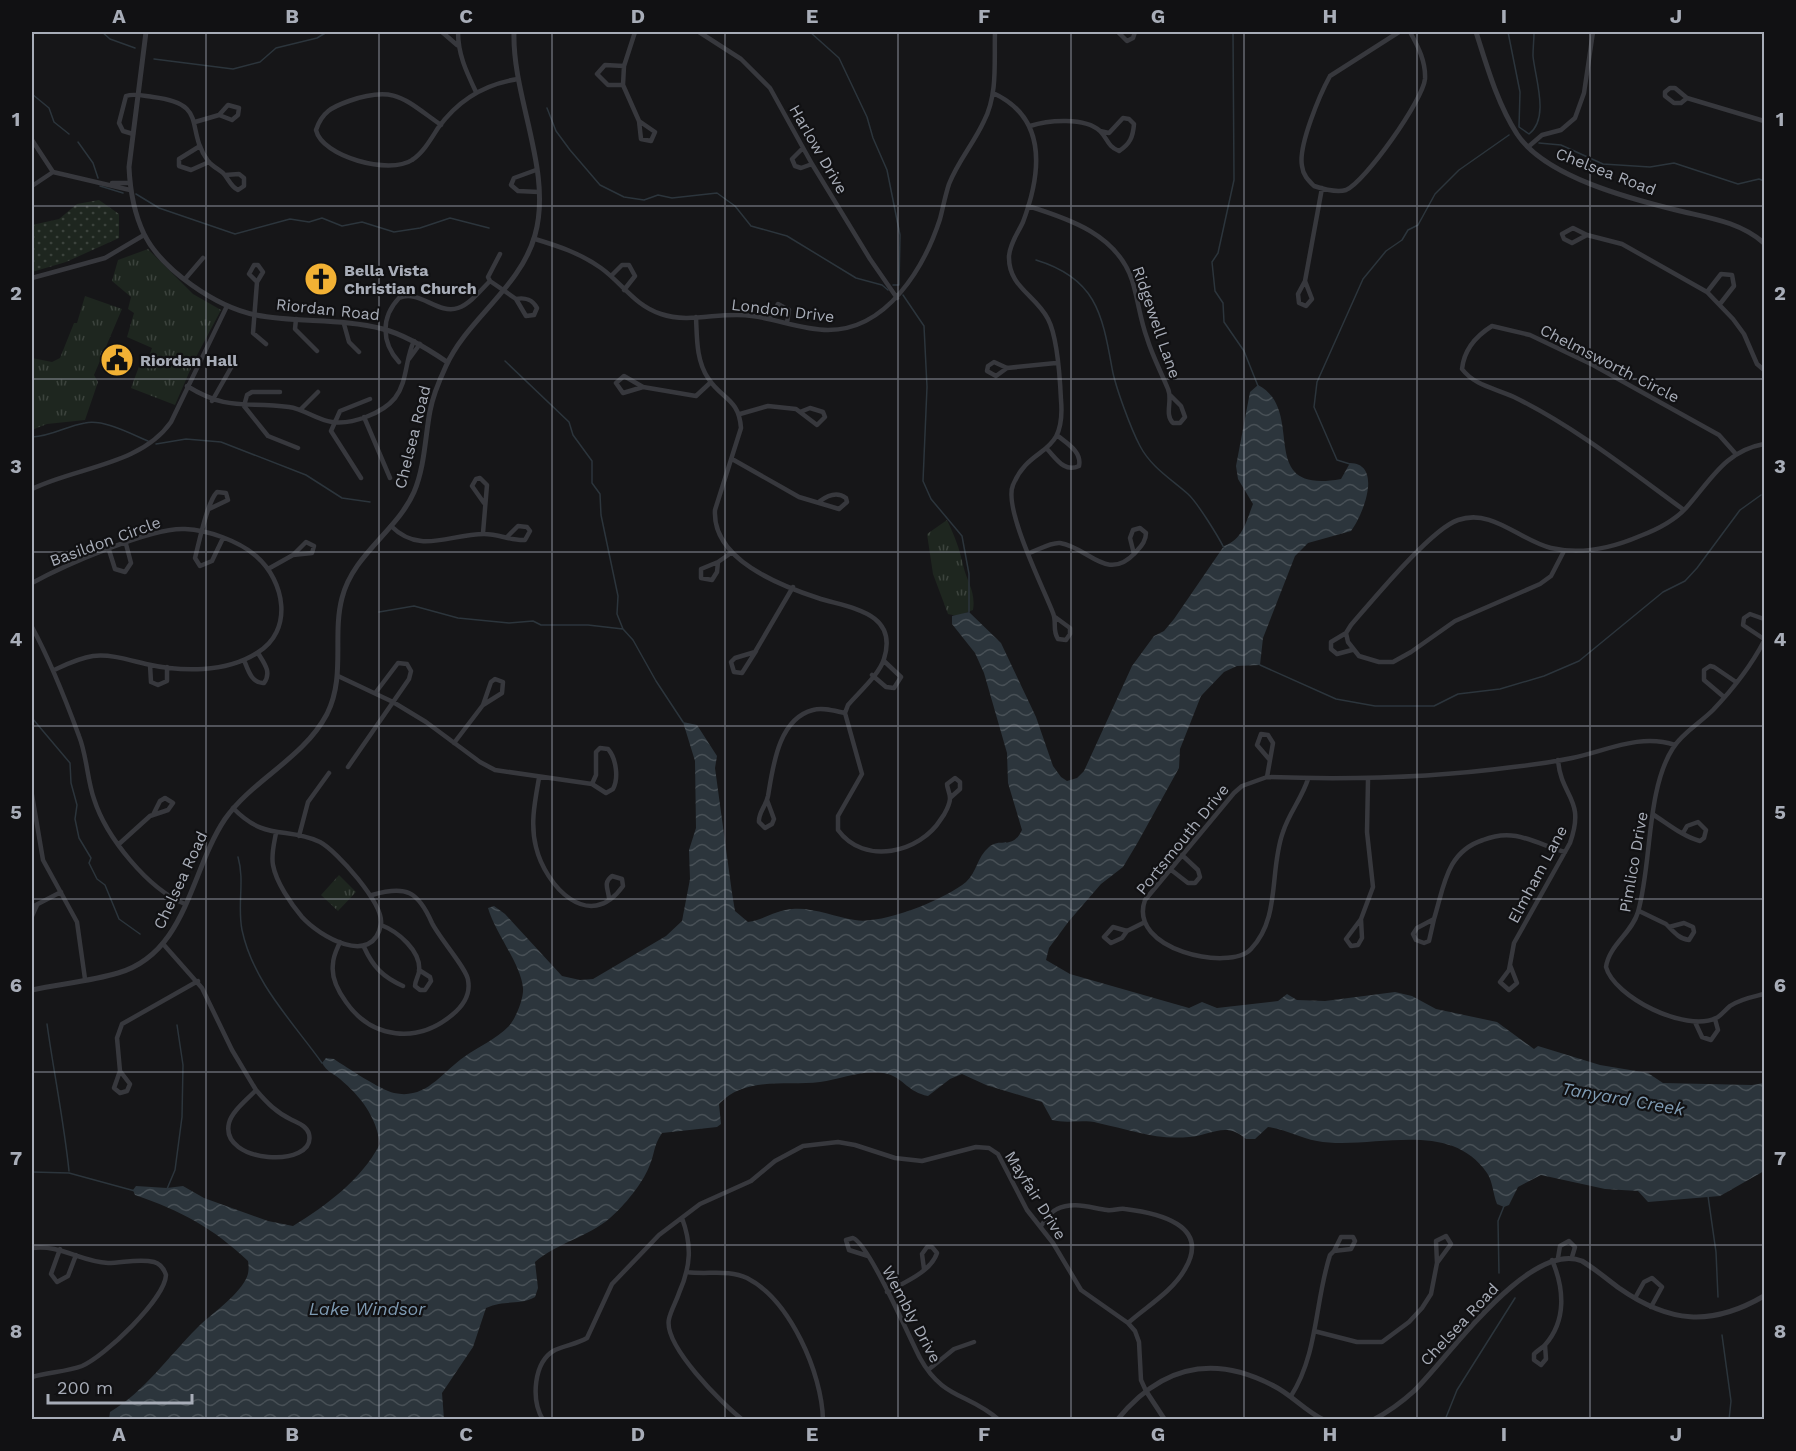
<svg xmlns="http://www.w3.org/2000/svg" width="1796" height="1451" font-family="'Work Sans',sans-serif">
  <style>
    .grass { fill: url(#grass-dots) }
    .park { fill: url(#park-tufts) }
    .water { fill: url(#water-waves) }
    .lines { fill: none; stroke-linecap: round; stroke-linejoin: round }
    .stream { stroke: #2c353c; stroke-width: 1.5 }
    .minor { stroke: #37383d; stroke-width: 4.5 }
    .tertiary { stroke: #37383d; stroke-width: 5 }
    .grid { fill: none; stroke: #a8adb8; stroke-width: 1.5; stroke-opacity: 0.55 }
    .labels { text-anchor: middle; stroke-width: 4.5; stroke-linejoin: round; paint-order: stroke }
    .street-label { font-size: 16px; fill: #a8adb8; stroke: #111113 }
    .poi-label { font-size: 16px; font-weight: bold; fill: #a8adb8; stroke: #111113; text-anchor: start }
    .water-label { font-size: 18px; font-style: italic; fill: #7f9bb3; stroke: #111113 }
    .neatline { fill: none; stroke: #a8adb8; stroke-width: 2 }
    .grid-label { font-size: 20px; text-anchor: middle; font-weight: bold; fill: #a8adb8 }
  </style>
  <defs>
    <pattern id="grass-dots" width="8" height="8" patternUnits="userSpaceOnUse" patternTransform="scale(1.5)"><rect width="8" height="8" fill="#1e261f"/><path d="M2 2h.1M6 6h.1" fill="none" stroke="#3c433d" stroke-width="1.8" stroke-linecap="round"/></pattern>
    <pattern id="park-tufts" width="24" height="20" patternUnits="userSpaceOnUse" patternTransform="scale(1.5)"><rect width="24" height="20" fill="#1e261f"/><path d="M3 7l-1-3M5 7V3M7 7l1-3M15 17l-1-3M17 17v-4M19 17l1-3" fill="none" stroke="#3c433d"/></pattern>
    <pattern id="water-waves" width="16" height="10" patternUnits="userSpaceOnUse" patternTransform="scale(1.5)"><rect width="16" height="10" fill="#2c353c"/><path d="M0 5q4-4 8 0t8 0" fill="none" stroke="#485056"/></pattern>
  </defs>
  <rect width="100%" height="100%" fill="#161618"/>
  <path class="grass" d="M99 200 119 214V238L66 262 32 272V225L59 219 77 204Z"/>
  <path class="park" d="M148 249 193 294 221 310 195 359 175 405 131 388 141 361 147 362 152 348 127 337 134 313 128 309 131 297 112 281 118 260Z
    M85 296 122 309 94 375 98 382 85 420 47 424 32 430V358L52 362 60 358 74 323H77Z
    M947 520C955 537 959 547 963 565 967 582 976 592 973 610L957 616 948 614 933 574 927 534Z
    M339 875 356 892 338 911 321 895Z"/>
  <path class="water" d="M1258 385C1308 411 1253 495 1341 479L1350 463C1384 464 1362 517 1351 531L1308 543 1295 556 1263 638 1260 665 1237 666 1224 672 1201 696 1180 749 1179 768 1138 842 1123 867 1101 884 1069 921 1049 948 1046 960 1070 974 1189 1008 1202 1002 1217 1008 1278 1001 1287 994 1297 1000 1325 1001 1395 992 1412 996 1436 1009 1497 1022 1534 1049 1538 1046 1600 1065 1648 1073 1663 1083 1752 1085 1764 1083V1171L1720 1196 1648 1202 1638 1191 1605 1189 1541 1175 1518 1187 1509 1205 1504 1207 1497 1204C1493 1194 1493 1182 1487 1173 1449 1117 1370 1151 1317 1141 1300 1138 1285 1129 1268 1127L1255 1139H1246C1226 1121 1212 1135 1189 1137 1155 1140 1131 1130 1098 1123 1083 1119 1067 1124 1052 1120L1042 1102 986 1085 962 1074 950 1079 928 1096C908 1092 904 1079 888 1074 867 1068 841 1079 820 1082 786 1086 745 1076 719 1104L721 1124 717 1127 662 1133C653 1146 655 1154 649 1167 642 1184 625 1205 610 1218 588 1237 557 1243 535 1262L538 1288 535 1297C519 1306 506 1299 486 1308L473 1347 442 1393 444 1419H109L110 1412C144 1392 169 1356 197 1328 213 1312 235 1299 246 1279 249 1273 249 1267 248 1261 212 1227 181 1211 135 1195L133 1190 136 1186 167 1188 183 1186 204 1198 268 1221 293 1226C327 1205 361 1180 380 1144 376 1116 361 1097 340 1079 333 1073 327 1072 322 1063L326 1058 334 1059C346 1067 381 1090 394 1093 426 1100 441 1073 464 1057 478 1047 496 1039 509 1026 516 1018 524 998 523 988 521 964 495 933 488 908L494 906 505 914 562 976 580 980 593 979 666 936 682 921 690 879 689 850 696 828 695 761 683 722 697 725 717 756 715 768 732 893 735 911 748 922C763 920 776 910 792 909 813 907 834 917 855 920 882 925 946 899 966 882 977 872 977 857 989 847 1001 837 1012 851 1022 830L1008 783 1007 753 984 673 975 653 952 624V616L969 612 1001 643 1036 717 1053 766 1061 777 1067 781 1077 778 1084 771 1132 666 1154 636 1164 631 1174 619 1224 546C1243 539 1246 522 1253 504L1238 479 1236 466 1250 392Z"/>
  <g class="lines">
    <path class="stream" d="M102 32 110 39 135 48
      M810 32 839 58 867 117 873 138 887 170 900 235 899 285H893
      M1233 32 1234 180 1218 253 1212 262 1215 291 1223 303 1224 322 1244 351 1258 386
      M1508 32 1520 92 1519 127 1529 134C1550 118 1535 78 1533 56 1533 48 1534 39 1534 32
      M154 59 233 69 260 62 276 48 317 38 327 32
      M32 94 49 108 54 122 69 134
      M547 108 556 131 570 150 600 185 624 197 644 200 658 195 672 198 717 193 735 206 751 226 787 236 856 278 882 285 888 290
      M78 142 93 163 98 178
      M1539 143 1561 145 1603 164 1650 167 1674 163 1738 184 1759 179 1764 181
      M100 186 123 193
      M136 194 159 208 235 234 290 219 309 222 322 218 342 226 362 222 394 232 420 228 450 218 489 228
      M1036 260C1095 278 1102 312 1112 368 1115 386 1131 429 1140 446 1151 467 1171 479 1188 494 1197 502 1218 536 1224 548
      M903 295 924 326 927 387 923 481 931 499 962 536 969 574V612
      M505 361 569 422 573 435 592 461V483L600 494 601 515 618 596 617 614 623 629 633 640 656 681 683 722
      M32 437C53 436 66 426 85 423 104 419 131 434 148 441
      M156 444 186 439 221 442 306 475 342 498 370 502
      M1350 464 1337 460 1314 407 1317 382 1363 279 1386 251 1402 240 1408 230 1418 225 1435 194 1459 170 1509 135
      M379 612 414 606 458 618 509 623 533 621 541 625H588L623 629
      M1260 665 1336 699 1375 706H1434L1458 694 1500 689 1544 676 1579 661 1663 592 1685 581 1697 568 1740 510 1761 495
      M32 718 70 763 71 783 77 805 75 819 79 838 91 858 89 863 97 879 105 885 119 919 140 934
      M238 857C245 881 237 905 242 930 253 982 292 1021 322 1063
      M1764 990V986
      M1763 998 1764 1026
      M47 1024C54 1074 64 1122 69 1171
      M32 1172 69 1173 135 1191
      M167 1189 175 1170 182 1117 183 1065 177 1025
      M1708 1196 1716 1252 1718 1297
      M1499 1273 1498 1221 1504 1206
      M1722 1335 1731 1401 1729 1420
      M1445 1420 1457 1390 1515 1298"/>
    <path class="minor" d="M442 32 457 45
      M458 32C458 54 466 71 476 92
      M635 32 624 66 623 85 639 121 641 139 651 141 655 132 639 121
      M699 32 741 59 770 88 812 164 870 259 897 298
      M1118 32 1127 41 1133 38 1135 32
      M1399 32 1330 76C1320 94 1298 146 1302 166 1303 175 1308 180 1314 186 1323 189 1336 193 1346 190 1365 182 1423 100 1425 79 1426 62 1418 46 1410 32
      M623 85H608L597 74 605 65 624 66
      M993 93C1048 118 1041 174 1023 222 1018 233 1010 243 1009 256 1008 287 1036 295 1048 319 1058 338 1060 378 1061 400 1066 459 1030 443 1013 485 1003 508 1043 587 1053 613 1057 622 1052 630 1058 639L1066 640 1070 634V628L1055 617
      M1687 98 1681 103H1674L1665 96V92L1670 88H1675L1687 98 1764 121
      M195 122 219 115 232 120 238 115 239 108 228 105 219 115
      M441 125C404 99 395 85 349 101 332 107 322 112 316 130 322 157 390 175 412 160 423 153 431 139 438 128 458 100 485 84 518 79
      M1030 126C1048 120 1085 117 1100 131 1108 139 1107 146 1119 151 1130 144 1133 137 1134 124L1129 119 1123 118 1109 133 1100 131
      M133 134 123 131 119 123 126 96C134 93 144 96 153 97 210 104 184 128 208 161 212 166 218 169 223 173 229 179 230 186 238 190L244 186V178L239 174 225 175
      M32 140 53 172
      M200 146 179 159V166L191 170 209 162
      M1528 147 1542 135 1561 130 1575 118 1584 93 1593 32
      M803 148 792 159 795 166 801 168 812 164
      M536 170 514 178 511 185 518 191 539 192
      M112 183H130
      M32 186 53 172 130 190
      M1028 206C1070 219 1117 235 1132 280 1138 299 1140 319 1147 338 1152 355 1161 372 1168 389 1173 400 1164 414 1173 423H1180L1185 417 1181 406 1170 395
      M1587 235 1572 243 1564 239 1562 234 1573 228 1587 235 1622 244 1707 292 1733 319 1744 334 1757 364 1764 370
      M535 239C558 246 580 253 601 268 622 283 635 306 661 314 690 324 722 311 752 316 777 319 802 330 828 330 887 330 924 268 940 219 943 208 945 196 949 184 958 161 974 143 984 121 998 94 994 61 995 32
      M611 276 622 265H629L635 276 624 290
      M32 278 105 258 144 235
      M185 279 203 258
      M490 281 516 299 526 316 534 315 537 308C533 300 525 297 516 299
      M490 281 488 277 500 254
      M1305 281 1312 299 1306 306 1299 303 1298 294 1305 281 1322 188
      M257 282 249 274 254 265H258L263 272 257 282 253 333 266 344
      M1707 292 1721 274 1732 275 1734 286 1720 304
      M696 317C697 337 696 360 708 378 721 399 739 398 741 428L715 510C712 559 778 585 818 598 848 608 899 611 884 659 879 675 859 692 848 705L845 713 862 774 838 816V830C864 866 920 853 941 819 945 814 950 804 950 798 950 793 947 788 947 784L955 778 960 782V789L950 798
      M296 319 295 329 317 351
      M769 319 778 304 789 310 787 323
      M344 324 349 342 359 352
      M409 359 420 344
      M399 362C381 342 381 317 399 298 419 289 438 315 458 308 470 304 481 290 490 281
      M1007 368 996 376 987 371 988 366 994 362 1007 368 1056 363
      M187 386C229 412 245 401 289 407 304 409 317 420 332 422 352 425 383 413 395 398 408 381 405 359 414 341
      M643 387 623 393 616 383 624 376 643 387 696 396 711 382
      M280 392H252L247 395 244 406 268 436 298 448
      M212 401 232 366
      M300 410 318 392
      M740 414 768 406 796 409 817 425 825 417 823 412 810 408 800 412
      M364 417 390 478
      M1047 449C1056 458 1064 473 1079 466 1082 452 1068 444 1058 436
      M732 459 799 497 839 509 847 502 846 498C837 491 828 495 820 501
      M361 478 331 431 340 411 370 399
      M32 489C77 467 141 465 171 422L227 306
      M209 509 228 500 226 493 217 492C207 502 199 543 195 558L200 566 212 561 223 538
      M1684 510C1629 470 1575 427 1514 397 1495 388 1475 386 1462 369 1464 350 1476 336 1492 326L1530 335 1593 365 1719 435 1735 453
      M391 526C420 555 449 534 484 534 499 534 512 541 525 540L530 531 527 527 518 526 508 536
      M483 533 487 485 480 478 476 479 472 486 484 503
      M109 550 115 569 125 572 131 563 126 544
      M1564 551 1551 576 1540 584 1455 621 1411 652 1393 662H1379L1359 656 1348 642 1346 633 1351 625C1372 601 1431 529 1458 520 1492 508 1519 540 1551 548 1581 555 1612 548 1640 536 1656 530 1674 521 1686 508 1711 480 1725 451 1764 444
      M1029 553C1038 550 1051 542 1060 543 1088 547 1107 583 1135 553 1140 547 1146 542 1146 533L1140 528 1133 530 1130 538 1134 554
      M718 562 717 572 712 580 701 578V569L718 562 731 553
      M268 569 293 555 312 553 314 546 306 542 293 555
      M32 583C63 566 151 527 185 529 208 530 239 541 256 556 285 581 294 631 257 653 226 673 181 672 146 664 129 660 111 654 93 656 79 658 67 664 54 670
      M1764 619 1750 614 1744 618 1743 625 1764 639
      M32 627C51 662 65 698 79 736 87 756 87 779 94 799 106 837 148 889 185 904
      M1346 633 1331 642V649L1337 654 1352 650
      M1764 641C1751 666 1732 690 1713 710 1700 723 1682 733 1673 748 1646 790 1652 864 1638 912 1632 933 1609 945 1606 967 1614 997 1686 1033 1716 1018 1721 1016 1725 1010 1730 1006 1740 999 1752 997 1764 994
      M756 651 742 673 734 672 731 662 735 658 755 652 793 587
      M244 660C248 670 252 684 264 683 272 672 264 663 258 653
      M150 665 151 682 158 685 167 681V667
      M872 675 886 687 894 688 901 677 884 661
      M338 676 393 702 426 722 480 762 495 770 592 784 606 793 613 789C619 778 616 758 608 749L600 748 596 752V775L592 784
      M1724 697 1704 680V670L1710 666 1714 667 1736 682
      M454 743 483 705 502 693 503 682 495 679 491 682 483 705
      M348 767 409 679 411 671 407 664 398 663 376 692
      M1267 777 1273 743 1268 735 1261 734 1257 745 1269 759
      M539 778C535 801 530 824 536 847 545 885 589 934 623 886L622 879 612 876C603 883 608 888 609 898
      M1308 779C1302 798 1289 813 1283 832 1269 870 1281 918 1251 949 1230 972 1127 950 1145 900L1234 793 1242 786 1267 777C1350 780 1431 778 1513 767 1533 765 1553 762 1572 758 1606 751 1640 733 1675 745
      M32 795 43 860 77 922 85 979
      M767 800 774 819 772 824 765 828 759 822C758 813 766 806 768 796 773 767 778 719 813 710 823 707 835 711 845 713
      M233 808C266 842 286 826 320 842 337 851 384 904 381 924 373 968 319 936 302 917 291 904 276 882 273 865 271 855 274 844 276 833
      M1654 815C1668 824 1684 837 1700 841L1704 838 1706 830 1698 822 1687 826 1683 833
      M299 836 308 802 329 773
      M119 844 150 816 168 810 173 803 165 798 160 801 153 815
      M1170 869 1188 883H1195L1200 877 1198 870 1182 855
      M32 907 61 892
      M1639 911 1666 924C1673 931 1679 939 1689 940L1694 932 1693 927 1684 923 1669 927
      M32 916 37 905
      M1361 919 1362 938 1358 945 1351 946 1346 939 1361 919 1373 887 1367 832 1368 780
      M1434 919 1429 941 1424 943 1416 940 1413 934 1417 928 1434 919C1444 887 1446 852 1483 840 1493 836 1505 834 1516 836 1532 839 1548 847 1565 852
      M381 925C397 931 422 951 419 972 418 977 415 981 415 986L420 990H425L431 981 430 977 419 970
      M1127 931 1122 938 1111 943 1104 937 1113 927 1127 931 1143 923
      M340 942C337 949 333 956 333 964 331 977 338 991 346 1002 372 1039 417 1044 452 1015 463 1006 471 995 468 980 467 969 440 939 432 923 418 891 406 885 372 895
      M164 945 202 988 232 1050 256 1090
      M364 947C373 967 383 977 403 986
      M1510 965 1517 983 1509 990 1500 982 1509 970 1514 943 1570 843C1586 798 1561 798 1558 760
      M1695 1022 1702 1037 1711 1040 1718 1030 1715 1019
      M120 1071 130 1084 127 1091 120 1093 114 1088 120 1071 117 1038 122 1024 198 981
      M256 1090C267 1103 277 1113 292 1120 298 1123 307 1126 309 1134 317 1169 219 1164 229 1123 232 1111 248 1099 256 1090Z
      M682 1218C692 1245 691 1266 679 1293 676 1302 671 1310 669 1319 663 1345 722 1404 743 1420
      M1041 1226C1045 1220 1050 1212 1057 1209 1073 1201 1091 1208 1107 1210 1113 1211 1119 1208 1125 1209 1158 1213 1211 1225 1185 1269 1172 1292 1147 1306 1128 1323
      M32 1248C60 1244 81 1262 108 1263 123 1263 139 1258 154 1262 161 1264 164 1269 166 1275 165 1299 104 1357 82 1366 66 1372 48 1372 32 1377
      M60 1249 51 1274 57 1282 68 1276 76 1255
      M868 1256 849 1250 846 1240 853 1238C869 1244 909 1337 920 1358 943 1400 969 1393 999 1420
      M1558 1258 1560 1246 1569 1241 1575 1247 1572 1257
      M687 1272C707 1275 728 1269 747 1278 790 1300 822 1373 823 1420
      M887 1292C903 1283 931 1272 937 1253L932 1247H927L922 1254 924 1269
      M1635 1298 1644 1282 1652 1278 1662 1287 1651 1307
      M1314 1331 1357 1342H1382L1409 1322 1422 1308 1431 1294 1437 1263 1451 1244 1446 1236 1436 1241 1437 1263
      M1545 1345 1546 1359 1541 1365 1534 1360V1354C1538 1350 1542 1348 1545 1345 1567 1320 1564 1288 1552 1260
      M928 1370 954 1349 974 1342
      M1291 1396C1318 1354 1315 1301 1330 1255L1334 1251 1351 1249 1355 1241 1353 1237H1341L1334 1251
      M543 1420C531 1400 533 1362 555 1350 566 1345 577 1344 587 1338L612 1284 659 1235 700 1204 751 1181 775 1161 803 1146 838 1142 855 1145 895 1158 922 1161 976 1147 989 1148 998 1154 1027 1210 1053 1243 1081 1290 1128 1323 1135 1331 1139 1342 1141 1380 1146 1391
      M594 1420H597"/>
    <path class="tertiary" d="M146 32 129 167C130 190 134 213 144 234 162 270 216 307 256 315 297 323 342 318 383 329 406 335 428 349 447 362
      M1476 32C1487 66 1497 103 1517 134 1545 177 1631 199 1680 211 1710 218 1740 222 1764 243
      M32 990C60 984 91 981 118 973 187 953 190 871 225 819 253 779 303 759 327 714 346 676 332 636 342 598 353 554 397 531 414 492 425 466 425 437 430 411 433 395 439 381 446 366 467 319 521 287 535 235 553 171 512 97 514 32
      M1146 1391 1165 1420
      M1117 1420C1160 1367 1212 1353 1274 1386 1292 1395 1305 1411 1324 1420
      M1373 1420C1388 1412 1402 1402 1414 1391 1448 1358 1529 1240 1582 1261 1595 1269 1607 1279 1619 1288 1669 1323 1711 1327 1764 1296"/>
  </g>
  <path class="grid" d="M206 32V1420M379 32V1420M552 32V1420M725 32V1420M898 32V1420M1071 32V1420M1244 32V1420M1417 32V1420M1590 32V1420M32 206H1764M32 379H1764M32 552H1764M32 726H1764M32 899H1764M32 1072H1764M32 1245H1764"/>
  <defs>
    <symbol id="church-disc" viewBox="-11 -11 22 22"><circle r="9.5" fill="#f2b134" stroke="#111113"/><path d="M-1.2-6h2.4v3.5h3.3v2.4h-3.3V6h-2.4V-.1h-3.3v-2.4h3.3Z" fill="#111"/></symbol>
    <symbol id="civic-disc" viewBox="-11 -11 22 22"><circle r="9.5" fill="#f2b134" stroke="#111113"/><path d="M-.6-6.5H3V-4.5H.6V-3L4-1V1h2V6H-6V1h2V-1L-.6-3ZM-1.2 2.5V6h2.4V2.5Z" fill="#111"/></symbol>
  </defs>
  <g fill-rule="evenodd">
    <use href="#church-disc" x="302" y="260" width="38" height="38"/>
    <use href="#civic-disc" x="98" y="341" width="38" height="38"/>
  </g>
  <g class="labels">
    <g class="street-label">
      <text transform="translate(819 149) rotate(60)" y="6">Harlow Drive</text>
      <text transform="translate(1606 171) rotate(21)" y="6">Chelsea Road</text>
      <text transform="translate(328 309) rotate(6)" y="6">Riordan Road</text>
      <text transform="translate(783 310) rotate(7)" y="6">London Drive</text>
      <text transform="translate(1157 322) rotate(71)" y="6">Ridgewell Lane</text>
      <text transform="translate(1610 363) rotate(27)" y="6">Chelmsworth Circle</text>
      <text transform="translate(412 437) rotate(-76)" y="6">Chelsea Road</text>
      <text transform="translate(105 541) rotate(-20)" y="6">Basildon Circle</text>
      <text transform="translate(1182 839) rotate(-51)" y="6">Portsmouth Drive</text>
      <text transform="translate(1633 862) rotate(-80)" y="6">Pimlico Drive</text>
      <text transform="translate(1537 874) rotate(-62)" y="6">Elmham Lane</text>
      <text transform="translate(180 880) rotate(-65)" y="6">Chelsea Road</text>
      <text transform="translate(1036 1195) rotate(58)" y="6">Mayfair Drive</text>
      <text transform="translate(912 1314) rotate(62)" y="6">Wembly Drive</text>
      <text transform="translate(1459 1324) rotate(-47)" y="6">Chelsea Road</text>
    </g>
    <g class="poi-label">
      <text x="344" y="276">Bella Vista<tspan x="344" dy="18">Christian Church</tspan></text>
      <text x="140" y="366">Riordan Hall</text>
    </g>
    <g class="water-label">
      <text transform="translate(1623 1099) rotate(10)" y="6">Tanyard Creek</text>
      <text x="367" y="1315">Lake Windsor</text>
    </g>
  </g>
  <rect width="1796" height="1451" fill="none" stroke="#111113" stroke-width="66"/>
  <path d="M48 1394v9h144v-9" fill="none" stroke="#a8adb8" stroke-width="3"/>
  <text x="57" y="1394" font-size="18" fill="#a8adb8" stroke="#111113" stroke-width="4.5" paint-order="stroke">200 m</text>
  <rect x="33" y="33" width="1730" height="1385" class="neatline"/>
  <g class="grid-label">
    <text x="119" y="23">A</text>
    <text x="292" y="23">B</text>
    <text x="466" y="23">C</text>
    <text x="638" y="23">D</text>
    <text x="812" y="23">E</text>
    <text x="984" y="23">F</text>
    <text x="1158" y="23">G</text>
    <text x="1330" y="23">H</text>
    <text x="1504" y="23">I</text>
    <text x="1676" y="23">J</text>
    <text x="16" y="126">1</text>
    <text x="1780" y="126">1</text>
    <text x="16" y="300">2</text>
    <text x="1780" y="300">2</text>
    <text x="16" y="473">3</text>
    <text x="1780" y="473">3</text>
    <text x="16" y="646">4</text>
    <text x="1780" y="646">4</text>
    <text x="16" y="819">5</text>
    <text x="1780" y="819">5</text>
    <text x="16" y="992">6</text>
    <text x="1780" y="992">6</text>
    <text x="16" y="1165">7</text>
    <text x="1780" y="1165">7</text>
    <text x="16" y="1338">8</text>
    <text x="1780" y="1338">8</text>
    <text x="119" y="1441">A</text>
    <text x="292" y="1441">B</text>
    <text x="466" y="1441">C</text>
    <text x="638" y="1441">D</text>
    <text x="812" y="1441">E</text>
    <text x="984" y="1441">F</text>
    <text x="1158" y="1441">G</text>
    <text x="1330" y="1441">H</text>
    <text x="1504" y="1441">I</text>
    <text x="1676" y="1441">J</text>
  </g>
</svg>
